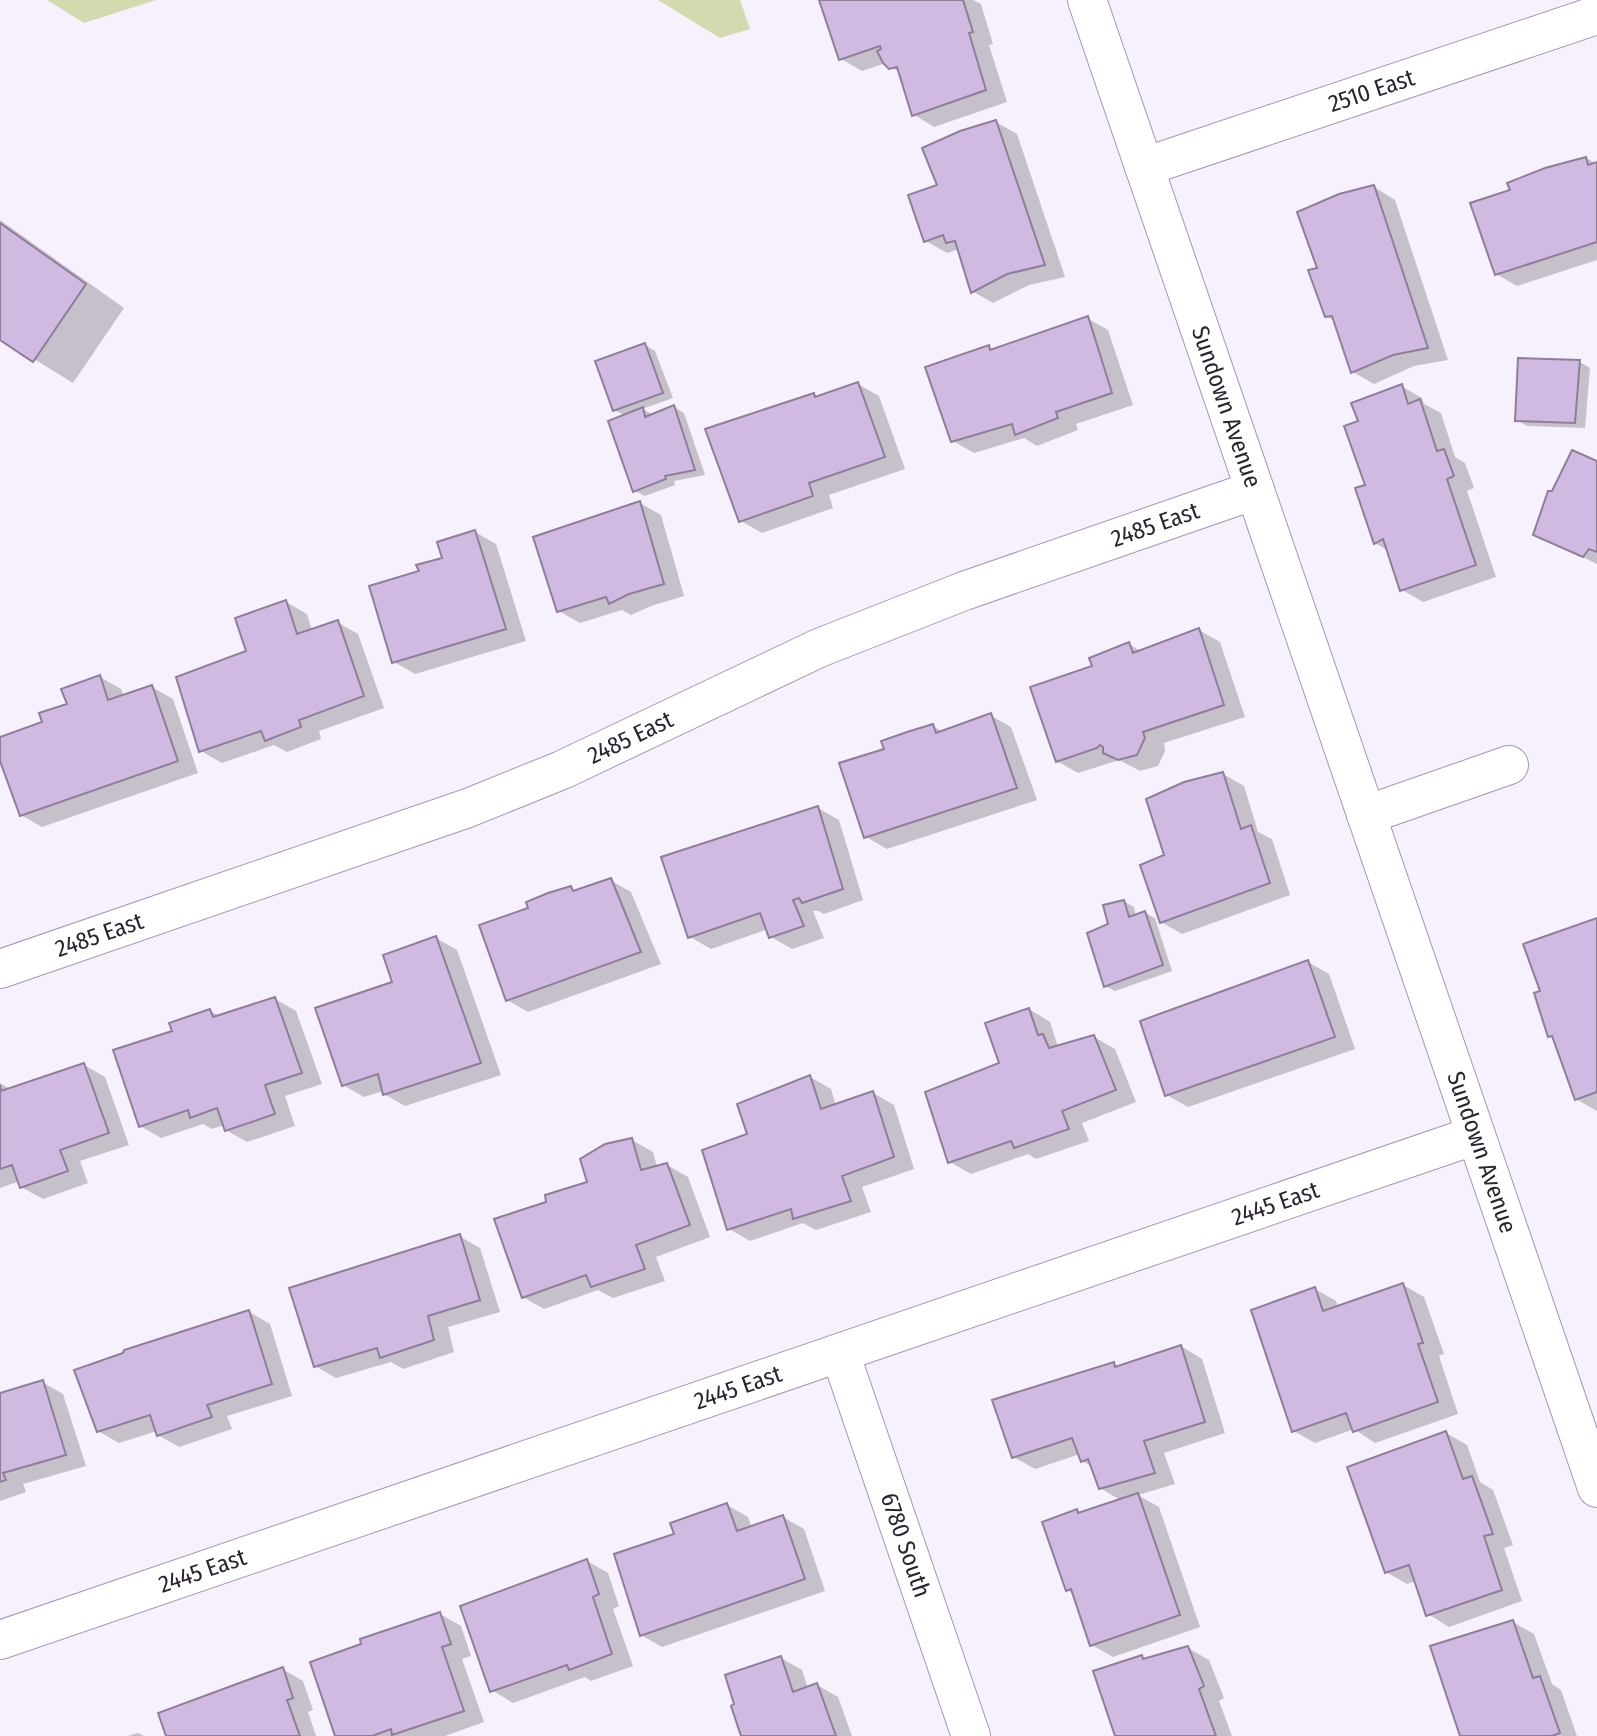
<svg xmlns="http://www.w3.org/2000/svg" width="1597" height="1736" font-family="'Fira Sans Condensed',sans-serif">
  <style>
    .green { fill: #d4dab0 }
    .shadow { fill: #0003 }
    .building { fill: #d1bae2; stroke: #8e7e9a; stroke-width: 2 }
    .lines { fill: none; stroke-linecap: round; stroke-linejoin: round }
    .street-casing { stroke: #a696b3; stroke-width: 40 }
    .street { stroke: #fff; stroke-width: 38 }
    .labels { text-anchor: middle; stroke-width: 5; stroke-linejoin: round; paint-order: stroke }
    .street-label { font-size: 24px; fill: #2b2430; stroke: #fff }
  </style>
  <rect width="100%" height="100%" fill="#f7f0fd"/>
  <path class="green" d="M47 0H156L84 23Z
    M658 0H740L750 29 720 38Z"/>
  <path class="shadow" d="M821 0H973L981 4 993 44 989 45 1007 102 934 127 913 114 901 74 886 63 862 71 841 59Z
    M996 122 1017 134 1065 277 1029 285 993 303 972 291 959 249 947 253 926 241 940 186Z
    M1586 158 1597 164V260L1517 286 1496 274 1512 191Z
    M1374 187 1395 200 1448 360 1414 366 1374 384 1353 372 1336 322 1326 316 1319 269Z
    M0 220 124 308 73 383 0 338Z
    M1087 318 1108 330 1133 405 1076 424 1078 430 1037 446 1024 438 974 453 953 441 989 347 994 350Z
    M645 345 655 351 673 398 642 409 654 415 674 407 684 413 705 475 674 481 675 485 645 496 635 491 626 416 614 410Z
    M1520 360 1580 362 1590 368 1585 428 1527 426 1517 420Z
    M858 384 879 396 905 469 829 495 833 508 762 533 741 521 814 395 819 398Z
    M1401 386 1422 398 1424 404 1441 413 1455 457 1465 463 1474 488 1467 491 1496 577 1423 602 1402 590 1389 551 1375 543 1360 422Z
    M1597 463V564L1535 534Z
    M640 503 661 515 684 596 651 606 631 615 622 610 580 623 559 611Z
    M475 532 496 544 526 641 415 674 394 662 421 572 444 559Z
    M286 602 307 614 312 631 337 622 358 634 384 708 319 731 321 739 287 752 274 745 222 763 201 751 248 652Z
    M1199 630 1220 642 1245 717 1164 743 1165 751 1158 766 1140 771 1119 760 1078 773 1057 761 1129 644 1142 652Z
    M100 677 121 689 124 697 152 687 173 699 198 773 42 827 21 815 0 756V739L44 723Z
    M990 715 1011 727 1037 800 887 849 866 837 933 726 943 732Z
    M1223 774 1244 786 1258 832 1272 839 1290 895 1182 934 1161 922 1167 856Z
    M818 808 839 820 863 900 824 914 818 911H813L824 938 792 949 771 937 768 929 711 949 690 937Z
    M610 880 631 892 661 964 528 1012 507 1000 530 909 571 888 577 892Z
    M1124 901 1134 907 1136 916 1145 913 1155 918 1172 971 1115 991 1105 986 1110 924Z
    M1597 920V1111L1576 1099 1556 1039 1550 1036 1542 992Z
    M436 938 457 950 501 1075 405 1106 384 1094 383 1091 364 1097 343 1085 395 983Z
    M1308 962 1329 974 1355 1049 1188 1107 1167 1095Z
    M275 999 296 1011 322 1084 285 1096 295 1126 247 1142 226 1130 224 1125 212 1129 203 1124 161 1138 140 1126 174 1032 209 1011 220 1016Z
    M1029 1009 1050 1022 1057 1044 1061 1046 1094 1037 1115 1049 1136 1102 1082 1123 1089 1141 1036 1159 1028 1154 971 1174 950 1162Z
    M84 1065 105 1077 129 1145 80 1161 88 1183 43 1199 21 1187 20 1181 0 1188V1083L11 1090Z
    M810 1077 831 1089 836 1106 873 1093 894 1105 914 1169 862 1187 871 1212 816 1230 803 1223 750 1241 729 1229 750 1135Z
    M632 1140 653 1152 657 1167 667 1165 688 1177 710 1237 656 1257 665 1281 613 1298 598 1290 544 1309 523 1297 548 1203 589 1183Z
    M459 1236 480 1248 500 1312 448 1327 454 1352 403 1369 391 1362 336 1378 315 1366Z
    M1403 1285 1424 1297 1444 1354 1439 1356 1458 1414 1375 1443 1354 1429 1315 1443 1294 1431 1315 1289 1336 1301 1338 1307Z
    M249 1312 270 1324 292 1396 227 1416 232 1429 179 1447 158 1435 157 1431 119 1443 98 1431Z
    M1181 1346 1202 1359 1225 1433 1164 1453 1175 1484 1138 1495 1159 1507 1200 1627 1113 1657 1092 1645 1074 1594 1067 1590 1076 1511 1082 1514 1122 1501 1100 1488 1093 1467 1082 1461 1080 1454 1035 1469 1014 1457 1113 1364 1119 1367Z
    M42 1382 63 1394 86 1466 23 1484 26 1492 0 1501V1395Z
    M1446 1433 1467 1445 1480 1482 1493 1490 1513 1545 1504 1548 1522 1601 1449 1627 1428 1614 1416 1581 1407 1584 1386 1572Z
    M727 1505 748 1517 752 1528 783 1517 804 1529 825 1591 662 1647 641 1635 676 1535Z
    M587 1561 608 1573 619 1606 613 1609 633 1666 591 1681 585 1677 513 1703 492 1690Z
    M440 1614 461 1626 471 1656 462 1659 484 1722 445 1736H337L364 1645Z
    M1513 1622 1534 1634 1552 1684 1561 1690 1577 1736H1462Z
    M1188 1648 1209 1660 1224 1698 1219 1701 1232 1736H1117L1141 1657 1147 1660Z
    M781 1658 802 1670 808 1688 817 1685 838 1697 852 1736H743Z
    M282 1669 303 1681 313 1710 308 1712 316 1736H168Z
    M138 1733 144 1736H128Z"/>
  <path class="building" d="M819 0H963L973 32 969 33 986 90 912 116 897 67 889 69 883 63 877 51 881 49 880 46 839 60Z
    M996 120 1045 265 1007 274 971 293 955 241 946 243 943 235 924 242 908 195 937 185 922 148 960 131Z
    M1586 157 1588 165 1597 162V242L1495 275 1470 203 1510 190 1507 183 1545 168Z
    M1374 185 1428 348 1393 355 1351 373 1332 316 1325 317 1308 270 1317 268 1297 212 1339 194Z
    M0 223 86 284 33 362 0 340Z
    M1088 316 1112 393 1056 412 1058 418 1015 435 1012 424 951 442 925 367 989 345 990 350Z
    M645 343 663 393 613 411 595 361Z
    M1518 358 1580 360 1575 423 1515 421Z
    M858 382 885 457 809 483 813 496 739 522 705 429 814 393 815 397Z
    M1402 384 1408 404 1420 399 1437 451 1444 449 1454 476 1447 479 1476 565 1400 591 1383 539 1374 544 1355 488 1365 485 1344 426 1358 421 1351 403Z
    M674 405 695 470 665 476 666 479 633 492 608 421 643 407 645 417Z
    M1572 450 1597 461V552L1589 549 1583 557 1533 535 1548 491H1552Z
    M640 501 664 584 629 594 609 604 606 597 557 612 533 537Z
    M475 530 506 629 392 663 369 586 419 571 416 565 442 558 437 542Z
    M286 600 297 634 338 620 364 696 299 720 301 727 265 741 261 731 199 752 176 677 246 651 235 618Z
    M1199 628 1224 705 1143 732 1145 738 1137 755 1118 760 1103 753V747L1100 745 1097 748 1056 762 1030 687 1092 666 1089 658 1129 642 1133 653Z
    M100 675 108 700 152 685 178 761 20 816 0 761V737L42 722 39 713 67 704 61 689Z
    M991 713 1017 788 864 838 839 763 884 749 881 741 907 732 933 724 936 733Z
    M1223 772 1241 829 1251 825 1270 883 1160 923 1140 865 1164 855 1146 799 1184 782Z
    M818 806 843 889 802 903 799 898 793 900 804 926 769 938 760 913 688 938 661 857Z
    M611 878 641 952 506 1001 479 925 528 908 526 902 548 893 571 886 573 891Z
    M1124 900 1129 917 1145 911 1163 965 1104 987 1087 933 1108 924 1103 905Z
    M1597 918V1092L1575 1100 1552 1036 1548 1037 1534 993 1540 991 1523 944Z
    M436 936 481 1063 383 1095 378 1074 342 1086 315 1008 392 982 383 955Z
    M1308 960 1335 1037 1165 1096 1140 1021Z
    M275 997 302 1073 265 1085 275 1114 225 1131 217 1108 190 1118 188 1110 139 1127 113 1050 172 1031 169 1023 210 1009 213 1017Z
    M1029 1008 1038 1035 1043 1034 1049 1048 1094 1035 1116 1090 1062 1111 1069 1129 1014 1148 1011 1141 948 1163 925 1092 999 1063 985 1023Z
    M84 1063 109 1133 60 1150 68 1171 20 1188 12 1165 0 1169V1085L1 1091Z
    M810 1075 821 1109 873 1091 894 1157 842 1176 851 1201 793 1219 791 1209 727 1230 702 1150 747 1134 737 1104Z
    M632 1138 641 1170 667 1163 690 1225 636 1245 645 1269 591 1287 586 1275 522 1298 494 1219 546 1202 545 1195 587 1182 580 1159 605 1144Z
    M460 1234 480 1300 428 1316 434 1340 380 1358 377 1348 314 1367 289 1288Z
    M1403 1283 1423 1343 1418 1344 1438 1402 1353 1432 1346 1413 1292 1432 1251 1310 1315 1287 1323 1311Z
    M249 1310 272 1384 207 1405 212 1417 157 1436 150 1415 97 1432 74 1370 123 1353 124 1350Z
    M1181 1345 1205 1422 1144 1441 1155 1473 1099 1489 1088 1459 1081 1462 1072 1438 1012 1458 992 1400 1114 1362 1115 1367Z
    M43 1380 66 1455 3 1473 6 1480 0 1482V1393Z
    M1446 1431 1463 1479 1472 1476 1493 1534 1484 1536 1502 1590 1426 1616 1409 1565 1385 1573 1347 1467Z
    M1138 1493 1180 1615 1090 1646 1071 1589 1066 1591 1042 1522 1077 1509 1078 1513Z
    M727 1503 737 1531 783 1515 805 1579 640 1636 614 1554 674 1534 670 1523Z
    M587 1559 599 1594 593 1597 612 1654 569 1670 567 1665 490 1692 460 1606Z
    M440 1612 451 1644 442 1647 464 1711 392 1735 391 1729 372 1736H335L310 1662 361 1644 360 1639Z
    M1513 1620 1533 1678 1540 1676 1560 1733 1552 1736H1460L1430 1646Z
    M1188 1646 1204 1686 1199 1689 1216 1736H1115L1093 1671 1142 1655 1143 1659Z
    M781 1656 793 1692 817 1683 836 1736H741L731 1706 734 1704 725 1675Z
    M283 1667 293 1698 287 1700 300 1736H166L158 1713Z"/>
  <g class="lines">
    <defs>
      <g id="street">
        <path id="s1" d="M1087 0 1597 1488"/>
        <path id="s2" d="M1144 167 1597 15"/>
        <path d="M1366 815 1509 765"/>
        <path id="s3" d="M0 969 468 808 562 770 819 648 964 591 1255 490"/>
        <path id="s4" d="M840 1353 971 1736"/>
        <path id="s5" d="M0 1640 1476 1135"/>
      </g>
    </defs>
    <use href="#street" class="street-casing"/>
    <use href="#street" class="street"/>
  </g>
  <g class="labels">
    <g class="street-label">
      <text dy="8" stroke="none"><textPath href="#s2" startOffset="240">2510 East</textPath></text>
      <text dy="8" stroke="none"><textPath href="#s1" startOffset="430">Sundown Avenue</textPath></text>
      <text dy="8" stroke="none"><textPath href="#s3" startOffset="1239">2485 East</textPath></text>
      <text dy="8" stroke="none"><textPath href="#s3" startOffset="672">2485 East</textPath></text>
      <text dy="8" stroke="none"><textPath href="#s3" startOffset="105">2485 East</textPath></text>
      <text dy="8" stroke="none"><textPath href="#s1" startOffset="1218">Sundown Avenue</textPath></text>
      <text dy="8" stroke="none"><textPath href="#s5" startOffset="1348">2445 East</textPath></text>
      <text dy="8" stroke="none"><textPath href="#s5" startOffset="780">2445 East</textPath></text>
      <text dy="8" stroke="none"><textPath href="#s4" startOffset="203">6780 South</textPath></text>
      <text dy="8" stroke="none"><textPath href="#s5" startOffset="214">2445 East</textPath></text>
    </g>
  </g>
</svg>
